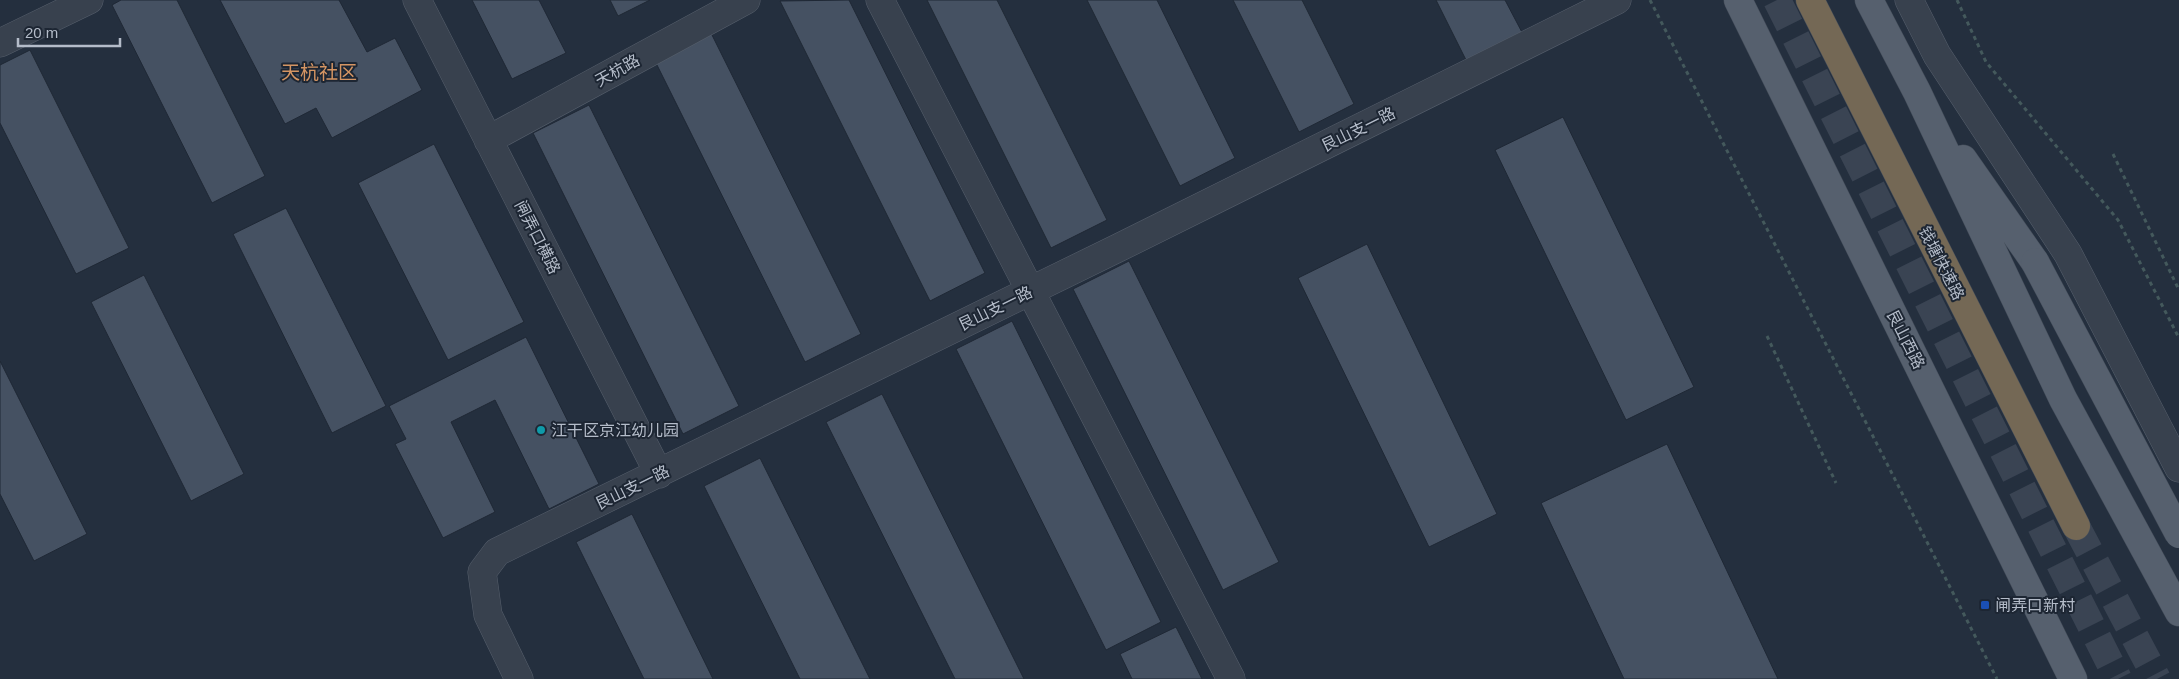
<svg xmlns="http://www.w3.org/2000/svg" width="2179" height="679" font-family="Helvetica,'Noto Sans SC',sans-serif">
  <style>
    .building { fill: #455162; stroke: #1f2835 }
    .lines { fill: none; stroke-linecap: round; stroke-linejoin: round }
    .highway-tunnel { stroke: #3a4453; stroke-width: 28; stroke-dasharray: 28 14; stroke-linecap: butt }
    .minor-casing { stroke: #565f6c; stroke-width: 29 }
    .major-casing { stroke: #414a57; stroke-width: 29 }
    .highway-casing { stroke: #434c59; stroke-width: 29 }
    .path { stroke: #44595c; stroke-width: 3; stroke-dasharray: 4 4; stroke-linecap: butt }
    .minor { stroke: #38414e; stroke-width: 28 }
    .major { stroke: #56606e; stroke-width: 28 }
    .highway { stroke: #746855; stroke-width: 28 }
    .major-bridge-casing { stroke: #414a57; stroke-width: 29; stroke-linecap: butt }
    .major-bridge { stroke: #56606e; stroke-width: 28 }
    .culture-dot { fill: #0f9aa8; stroke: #1d2633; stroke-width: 2 }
    .transit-dot { fill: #1a4fb4; stroke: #1d2633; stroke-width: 2 }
    .labels { text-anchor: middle; stroke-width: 4; stroke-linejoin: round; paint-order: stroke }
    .street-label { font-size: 16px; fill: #b4bcc9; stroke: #1d2633 }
    .poi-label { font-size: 16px; fill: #b4bcc9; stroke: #1d2633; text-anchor: start }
    .quarter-label { font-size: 19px; fill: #d59563; stroke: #1d2633 }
  </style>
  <rect width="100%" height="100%" fill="#242f3e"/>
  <path class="building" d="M121 0H177L265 176 212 203 112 5Z
    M220 0H339L367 52 395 38 422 90 332 138 316 108 285 124Z
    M472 0H539L566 53 512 79Z
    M610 0H650L618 16Z
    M849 0 985 273 930 301 780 1Z
    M927 0H997L1107 220 1051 248Z
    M1087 0H1157L1235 158 1180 186Z
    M1233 0H1302L1354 104 1299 132Z
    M1436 0H1505L1525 38 1469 66Z
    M711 33 861 334 805 362 655 61Z
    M30 50 129 248 76 274 0 123V65Z
    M589 105 739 406 683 434 533 133Z
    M1563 117 1694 387 1626 420 1495 150Z
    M434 144 524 322 448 360 358 183Z
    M286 208 386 406 332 433 233 234Z
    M1367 244 1497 514 1429 547 1298 278Z
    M1129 261 1279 562 1223 590 1073 289Z
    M144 275 244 474 191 501 91 302Z
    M1012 321 1161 622 1106 650 956 349Z
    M526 337 599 484 549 509 495 400 451 422 495 512 443 538 395 444 406 439 389 406Z
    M0 361 87 534 34 561 0 494Z
    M882 394 1024 679H955L826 422Z
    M1667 444 1778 679H1624L1541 503Z
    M760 458 870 679H800L704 486Z
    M632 514 713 679H644L576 542Z
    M1176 627 1202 679H1132L1120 654Z"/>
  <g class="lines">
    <path class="highway-tunnel" d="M1777 0 2118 679
      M2076 526 2157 679"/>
    <defs>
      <path id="minor" d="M417 0 659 474
        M880 0 1231 679
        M1909 0 1937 55 2068 254 2179 468
        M0 43 89 0
        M488 140 746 0
        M519 679 488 615 482 572 497 552 1120 247 1617 0"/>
      <path id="major" d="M1738 0 2073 679
        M1869 0 1917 92 2063 399 2179 612
        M1963 159 2035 262"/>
      <path id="highway" d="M1810 0 2076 526"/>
    </defs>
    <use href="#minor" class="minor-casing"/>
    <use href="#major" class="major-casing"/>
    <use href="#highway" class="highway-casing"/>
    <path class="path" d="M1650 0 1997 679
      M1957 0 1986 62 2118 220 2179 338
      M2113 154 2179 290
      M1767 336 1836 483"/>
    <use href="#minor" class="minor"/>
    <use href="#major" class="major"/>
    <use href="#highway" class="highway"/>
    <defs>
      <path id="major-bridge" d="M2035 262 2179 534"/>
    </defs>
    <use href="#major-bridge" class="major-bridge-casing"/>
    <use href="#major-bridge" class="major-bridge"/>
  </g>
  <circle class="culture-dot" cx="541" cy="430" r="5"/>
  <rect class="transit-dot" x="1980" y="600" width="10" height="10" rx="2.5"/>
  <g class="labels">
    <g class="street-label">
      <text transform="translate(617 70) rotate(-29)" y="6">天杭路</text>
      <text transform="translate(1358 129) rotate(-26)" y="6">艮山支一路</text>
      <text transform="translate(538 237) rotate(63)" y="6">闸弄口横路</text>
      <text transform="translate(1942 263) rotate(63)" y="6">钱塘快速路</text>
      <text transform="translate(995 308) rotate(-26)" y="6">艮山支一路</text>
      <text transform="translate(1906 339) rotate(63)" y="6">艮山西路</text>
      <text transform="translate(632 487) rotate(-26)" y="6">艮山支一路</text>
    </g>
    <g class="poi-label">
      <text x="551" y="436">江干区京江幼儿园</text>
      <text x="1995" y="611">闸弄口新村</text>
    </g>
    <g class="quarter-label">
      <text x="319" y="79">天杭社区</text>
    </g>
  </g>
  <path d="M18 38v8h102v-8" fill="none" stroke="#b4bcc9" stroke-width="2.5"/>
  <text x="25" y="38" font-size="15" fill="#b4bcc9" stroke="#1d2633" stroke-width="4" paint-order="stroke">20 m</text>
</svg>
